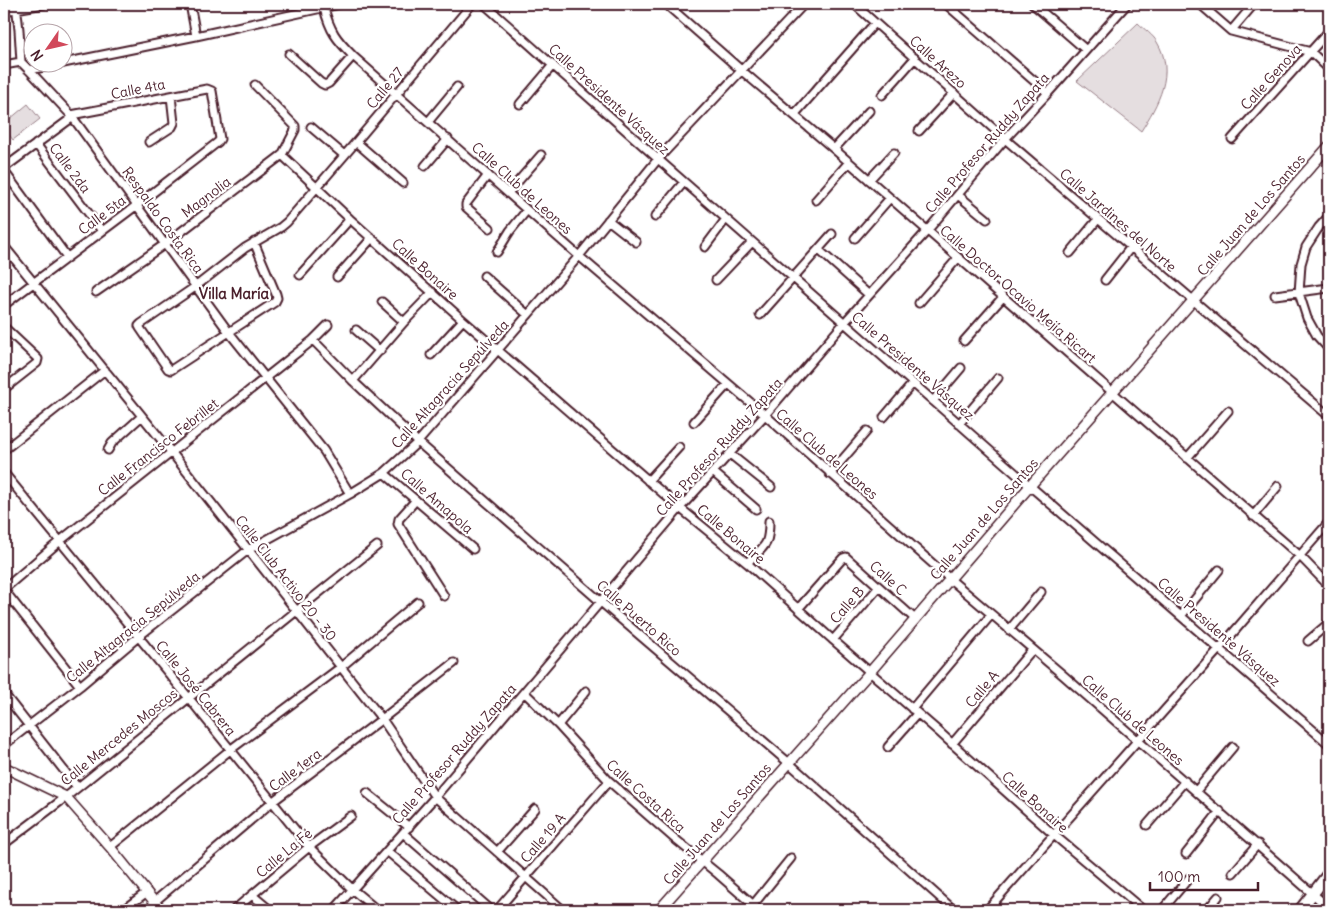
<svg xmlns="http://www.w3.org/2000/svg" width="1333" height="914" font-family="Delius,sans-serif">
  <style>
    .green { fill: #e5dee0; stroke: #987e86 }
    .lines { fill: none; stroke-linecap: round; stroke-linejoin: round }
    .street-casing { stroke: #4a1f2b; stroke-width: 11 }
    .secondary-casing { stroke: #4a1f2b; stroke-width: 12 }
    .primary-casing { stroke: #4a1f2b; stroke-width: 14 }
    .street { stroke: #fff; stroke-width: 7 }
    .secondary { stroke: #fff; stroke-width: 9 }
    .primary { stroke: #fff; stroke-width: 10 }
    .labels { text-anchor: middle; stroke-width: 4.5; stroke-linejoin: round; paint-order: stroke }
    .street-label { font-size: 14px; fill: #4a1f2b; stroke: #fff }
    .neighbourhood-label { font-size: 15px; font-weight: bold; fill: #4a1f2b; stroke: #fff }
  </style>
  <rect width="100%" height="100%" fill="#fff"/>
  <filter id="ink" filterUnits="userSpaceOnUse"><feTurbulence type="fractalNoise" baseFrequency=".02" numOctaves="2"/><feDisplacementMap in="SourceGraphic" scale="10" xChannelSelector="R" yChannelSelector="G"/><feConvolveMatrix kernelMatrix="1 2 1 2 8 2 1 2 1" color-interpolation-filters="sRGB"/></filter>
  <g filter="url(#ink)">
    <path class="green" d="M1138 23C1144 29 1153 35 1157 42 1176 73 1158 104 1141 131L1077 81Z
      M28 104 40 119 13 140 4 128V124Z"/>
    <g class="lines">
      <defs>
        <path id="street" d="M16 4 19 30 21 62
          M190 4 196 36
          M484 4 658 159 1030 486 1329 744
          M666 4 741 70 834 149 1300 556 1329 586
          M854 4 1005 139 1194 301 1329 416
          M946 4 1048 93
          M1033 4 1086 50
          M1200 4 1231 31 1311 52 1329 69
          M324 8C330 31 336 39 353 56L579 256 765 415 950 579 1063 675 1329 908
          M4 11 44 4
          M1231 31 1254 4
          M289 54 321 83 325 85 329 83 353 56
          M21 62 29 70 71 115 228 331 324 451 350 494
          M4 65 21 62
          M29 70 196 36 340 4
          M882 95 915 58
          M520 104 553 65
          M794 115 875 23
          M428 122 457 87
          M311 127 344 155
          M919 131 954 93
          M1232 139 1329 31
          M149 142 172 127 174 123 171 96
          M356 142 403 183
          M36 144 102 231
          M834 149 869 111
          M282 155 350 219 463 320 680 508 747 563 833 640 938 731 1054 835 1143 910
          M425 166 448 139
          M4 169V168L73 117
          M4 171 67 257
          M488 175 466 204V207L490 228
          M869 180 894 153
          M508 193 541 155
          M958 195 987 219
          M816 200 849 162
          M1329 216 1319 227 1306 247 1301 264 1299 293 1307 318 1317 336 1329 349
          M655 217 684 182
          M608 220 636 242
          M855 238 890 198
          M254 242 276 294 277 298 275 302 171 370 168 369 140 328 139 326 141 324 195 287 245 248 281 227 287 222 356 142 472 4
          M4 246 172 453 382 719 435 797 563 910
          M705 247 726 219
          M819 250 869 295
          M497 252 510 231 527 210
          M1070 253 1098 219
          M300 275 350 219
          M484 276 528 315
          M337 277 372 238
          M716 280 752 242
          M1105 280 1131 247
          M96 292 165 244 282 155 295 130V126L255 85
          M1275 295 1329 288
          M382 302 404 322
          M919 303 958 258
          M4 305 137 205 218 142 220 139 212 91 207 89 71 115
          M760 315 832 234
          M4 327 38 359 37 363 4 389
          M356 330 380 351
          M313 340 353 381 418 442 601 602 789 763 954 910
          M964 341 1003 297
          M431 355 463 320
          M353 381 404 322 433 292
          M933 401 961 368
          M884 417 913 383
          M694 422 728 384
          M959 424 998 378
          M4 450 105 370
          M108 450 112 443 142 416
          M730 454 771 487
          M1187 458 1228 411
          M713 472 756 509
          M4 473 188 697 309 847 353 890 377 910
          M384 473 473 549
          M830 474 867 431
          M648 481 679 447
          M416 500 399 519 398 524 444 596
          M1253 516 1278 486
          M747 563C765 545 769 547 769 521
          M4 589 60 541 313 340 328 325
          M4 590 80 686
          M798 609 843 558 846 557 915 619
          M1181 616 1219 570
          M1009 630 1041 592
          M833 640 879 587
          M1308 641 1329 623
          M524 692 558 725 609 781 675 839 718 874 759 910
          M4 694 77 787
          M912 709 991 615
          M558 725 586 691
          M952 744 1032 650
          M4 745 80 686 138 637 248 550 350 494 384 473 418 442 579 256 658 159 804 4
          M888 747 917 714
          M1196 791 1233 747
          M367 793 409 827
          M1147 825 1185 781
          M403 833 491 910
          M4 844 66 797 377 546
          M110 847 230 750 341 667 418 602
          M387 851 457 910
          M497 852 535 809
          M1186 854 1220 811
          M1233 873 1258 844
          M252 895 270 910
          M154 902 272 802 382 719 454 663
          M753 905 791 858
          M123 910 147 892
          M234 910 309 847 351 816
          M334 910 435 797 680 508 765 415 844 323 927 231 1005 139 1048 93 1127 4
          M497 910 609 781
          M987 910 1219 649 1329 522
          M1162 910 1189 878
          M1207 910 1218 897"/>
        <path id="secondary" d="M4 767 66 797 110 847 161 910
          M659 910 870 672 1030 486 1329 146"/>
        <path id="primary" d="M1300 910 1329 873
          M1319 910 1329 897"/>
      </defs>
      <use href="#street" class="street-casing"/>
      <use href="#secondary" class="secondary-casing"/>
      <use href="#primary" class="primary-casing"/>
      <use href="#street" class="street"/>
      <use href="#secondary" class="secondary"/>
      <use href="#primary" class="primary"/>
    </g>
  </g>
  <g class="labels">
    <g class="street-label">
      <text transform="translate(938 62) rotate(42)" y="5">Calle Arezo</text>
      <text transform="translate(1271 77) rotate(-48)" y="5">Calle Genova</text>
      <text transform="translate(385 88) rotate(-50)" y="5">Calle 27</text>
      <text transform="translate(138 89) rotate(-11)" y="5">Calle 4ta</text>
      <text transform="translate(609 99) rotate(42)" y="5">Calle Presidente Vásquez</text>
      <text transform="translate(987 143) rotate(-49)" y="5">Calle Profesor Ruddy Zapata</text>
      <text transform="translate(70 168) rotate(53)" y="5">Calle 2da</text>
      <text transform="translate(522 188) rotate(42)" y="5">Calle Club de Leones</text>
      <text transform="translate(206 197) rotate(-37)" y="5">Magnolia</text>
      <text transform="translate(102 215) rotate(-37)" y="5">Calle 5ta</text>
      <text transform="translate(1251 215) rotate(-49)" y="5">Calle Juan de Los Santos</text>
      <text transform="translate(163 220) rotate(54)" y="5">Respaldo Costa Rica</text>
      <text transform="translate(1118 220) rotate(41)" y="5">Calle Jardines del Norte</text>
      <text transform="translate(425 269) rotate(42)" y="5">Calle Bonaire</text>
      <text transform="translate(1018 294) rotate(41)" y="5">Calle Doctor Ocavio Mejía Ricart</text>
      <text transform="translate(913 366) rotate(41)" y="5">Calle Presidente Vásquez</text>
      <text transform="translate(450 384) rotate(-48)" y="5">Calle Altagracia Sepúlveda</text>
      <text transform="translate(158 447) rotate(-38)" y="5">Calle Francisco Febrillet</text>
      <text transform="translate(719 447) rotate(-48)" y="5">Calle Profesor Ruddy Zapata</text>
      <text transform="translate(827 454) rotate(41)" y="5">Calle Club de Leones</text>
      <text transform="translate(437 501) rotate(41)" y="5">Calle Amapola</text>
      <text transform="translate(984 519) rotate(-49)" y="5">Calle Juan de Los Santos</text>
      <text transform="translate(731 534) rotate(40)" y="5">Calle Bonaire</text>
      <text transform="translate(286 578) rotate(52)" y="5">Calle Club Activo 20 - 30</text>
      <text transform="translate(888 578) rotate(42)" y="5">Calle C</text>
      <text transform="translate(847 605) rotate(-49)" y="5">Calle B</text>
      <text transform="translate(639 618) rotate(41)" y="5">Calle Puerto Rico</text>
      <text transform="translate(133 627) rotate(-39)" y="5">Calle Altagracia Sepúlveda</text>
      <text transform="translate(1219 632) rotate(41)" y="5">Calle Presidente Vásquez</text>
      <text transform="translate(196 688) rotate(51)" y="5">Calle José Cabrera</text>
      <text transform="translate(982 689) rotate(-50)" y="5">Calle A</text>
      <text transform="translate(1133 720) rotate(41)" y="5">Calle Club de Leones</text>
      <text transform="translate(119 737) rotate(-39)" y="5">Calle Mercedes Moscos</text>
      <text transform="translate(454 754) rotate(-49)" y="5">Calle Profesor Ruddy Zapata</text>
      <text transform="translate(295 770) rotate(-37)" y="5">Calle 1era</text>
      <text transform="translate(646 796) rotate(42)" y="5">Calle Costa Rica</text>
      <text transform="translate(1035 802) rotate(42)" y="5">Calle Bonaire</text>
      <text transform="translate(717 824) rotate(-49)" y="5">Calle Juan de Los Santos</text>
      <text transform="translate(543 838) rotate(-49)" y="5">Calle 19 A</text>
      <text transform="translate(284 853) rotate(-40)" y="5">Calle La Fé</text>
    </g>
    <g class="neighbourhood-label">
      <text x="234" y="299">Villa María</text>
    </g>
  </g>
  <rect width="1333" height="914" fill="none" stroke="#fff" stroke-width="20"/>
  <rect x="10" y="10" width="1313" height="894" fill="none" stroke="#4a1f2b" stroke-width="2" filter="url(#ink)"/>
  <g transform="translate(48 48) rotate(236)"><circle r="24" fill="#ffffff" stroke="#b7a5aa"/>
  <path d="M0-4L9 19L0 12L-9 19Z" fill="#d1495b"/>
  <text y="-8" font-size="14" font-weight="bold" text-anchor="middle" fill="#4a1f2b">N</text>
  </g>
  <path d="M1150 882v8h108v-8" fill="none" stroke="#4a1f2b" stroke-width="2.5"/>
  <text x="1158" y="882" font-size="15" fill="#4a1f2b" stroke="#ffffff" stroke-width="4" paint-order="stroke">100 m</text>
</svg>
